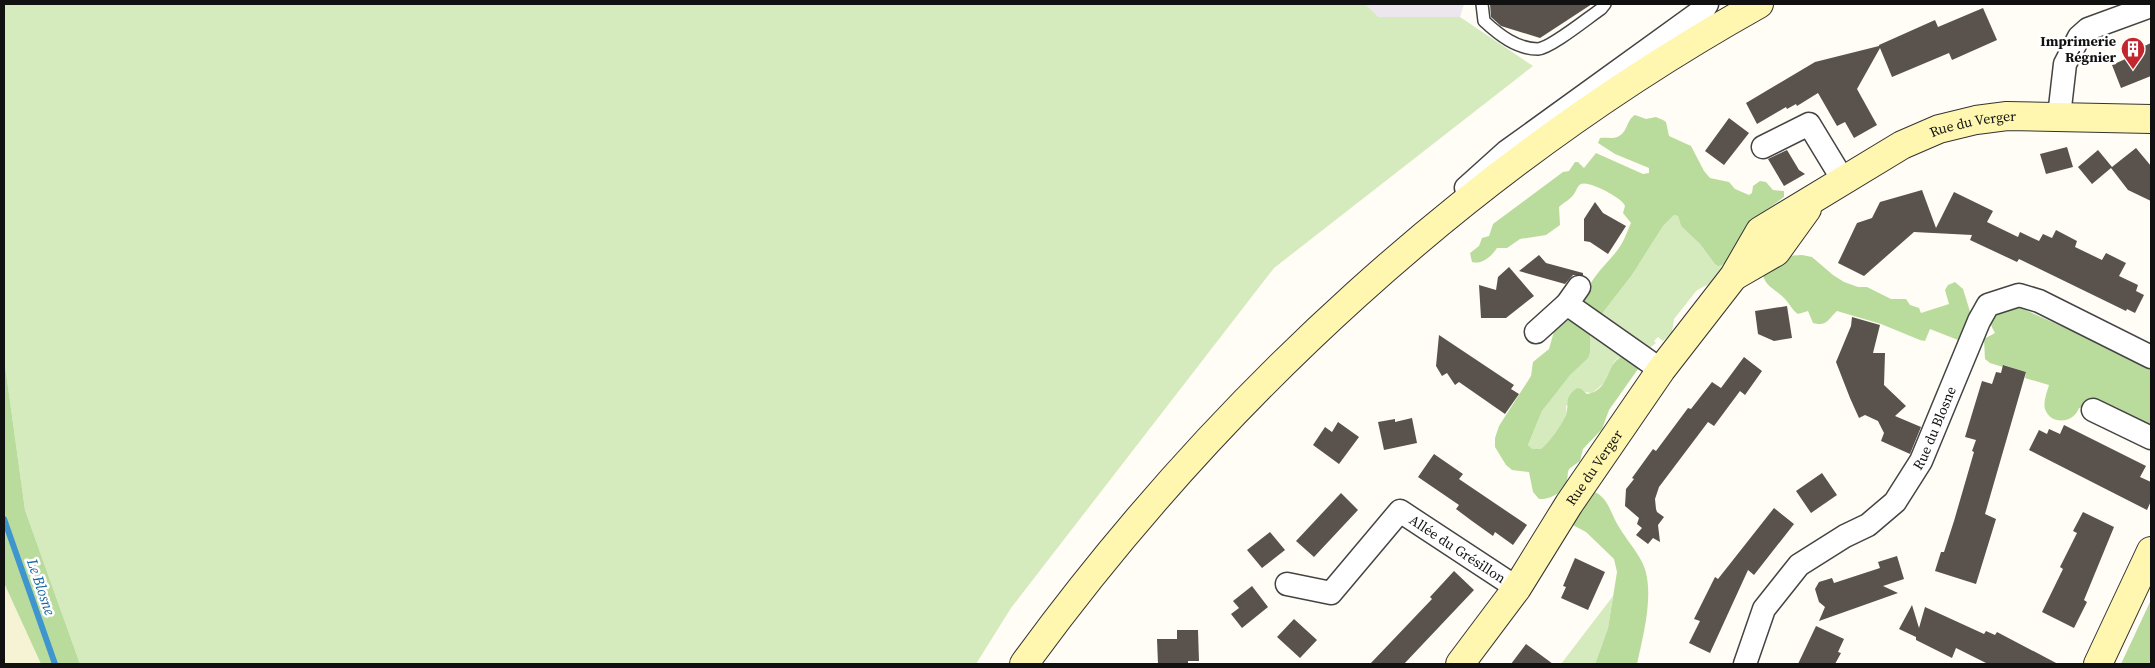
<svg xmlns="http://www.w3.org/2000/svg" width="2155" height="668" font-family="'Source Serif 4',serif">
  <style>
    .industrial { fill: #eee6ef }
    .farmland { fill: #f6f3d4 }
    .green { fill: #d5ebbd }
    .forest { fill: #b9dc9c }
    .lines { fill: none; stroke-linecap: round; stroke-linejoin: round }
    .stream { stroke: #3f96cf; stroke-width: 6 }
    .building { fill: #5a524d }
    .lane-casing { stroke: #444; stroke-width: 14 }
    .street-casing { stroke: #444; stroke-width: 25 }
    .secondary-casing { stroke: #333; stroke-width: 30 }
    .lane { stroke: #fff; stroke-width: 11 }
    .street { stroke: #fff; stroke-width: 22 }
    .secondary { stroke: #fff6b0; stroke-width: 28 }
    .labels { text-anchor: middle; stroke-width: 5; stroke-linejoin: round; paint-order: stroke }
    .poi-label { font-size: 14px; font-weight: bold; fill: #111; stroke: #fff; text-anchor: end }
    .street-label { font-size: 14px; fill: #111; stroke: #fff }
    .water-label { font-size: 15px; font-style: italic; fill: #1768a6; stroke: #fff }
  </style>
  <rect width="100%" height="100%" fill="#fffdf5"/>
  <path class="industrial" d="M1365 4H1464L1460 17H1379Z"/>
  <path class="farmland" d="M4 583 41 664H4Z"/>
  <path class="green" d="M4 4H1365L1379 17H1460L1533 66 1274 268 1011 608 976 664H80L25 510 4 358Z
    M1674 215 1678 216 1681 226 1700 244 1714 263H1727L1711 283 1697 290 1674 319 1672 332 1663 341 1658 337 1654 341 1656 343 1646 351 1601 315 1632 275 1663 226Z
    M1590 331 1630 359 1618 358 1614 362 1608 380 1592 393 1584 392 1566 406C1569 421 1551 440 1541 449H1531L1528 445 1542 411 1590 347Z
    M1613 596 1608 628 1595 664H1561Z"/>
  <path class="forest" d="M1635 115 1646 119 1656 117 1663 120 1666 122 1669 136 1691 146 1704 171 1710 178 1729 182 1735 189 1749 195 1752 193 1753 186 1760 181 1766 182 1773 190 1784 191V197L1766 210 1727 263 1718 266 1714 263 1700 244 1681 226 1678 216 1674 215 1663 226 1632 275 1601 315 1584 306C1583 285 1604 267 1616 252 1623 244 1627 232 1631 223L1623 213 1625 206C1624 199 1589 180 1581 184 1577 186 1577 190 1574 194 1570 200 1564 202 1559 207L1560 225 1546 235 1520 239 1507 248H1497C1492 256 1482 265 1472 262L1470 253 1479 246 1482 238 1489 236 1493 224 1563 172 1569 171 1575 162H1578L1584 168 1596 153 1643 174 1649 173V168L1615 154 1598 143 1600 138C1606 137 1612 139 1617 137 1628 133 1626 120 1635 115Z
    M1802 255 1812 257 1833 275 1844 282 1858 287H1867L1891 299H1906L1910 305 1919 308 1921 313 1949 304 1945 290 1948 285 1955 282 1963 289 1972 318 1958 340 1930 329 1925 341 1920 340 1881 324 1837 311C1828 319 1827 327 1813 323L1808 311 1798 314C1792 310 1790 304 1785 299 1777 290 1767 288 1763 276L1764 272 1785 256Z
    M2007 307 2021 308 2151 366V428L2087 406 2079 408C2074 423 2051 426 2045 409 2043 402 2047 392 2049 385L2025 378 2026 372 2004 365 2003 367 1990 363 1985 359 1984 339 1995 333C1991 325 1989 324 1993 314Z
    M1567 320 1574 321 1590 331V352L1588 358 1570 375 1542 411 1528 445 1532 449H1541C1550 441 1560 428 1565 417 1571 404 1562 399 1577 388L1581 389 1587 394C1612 390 1606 360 1623 357L1638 366V369L1609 410 1602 429 1583 449 1580 461 1569 469C1567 473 1568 477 1567 481 1564 492 1550 500 1539 499L1533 492 1529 472 1512 470 1506 465 1495 447V438L1499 426 1531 376 1533 362 1549 349 1555 328 1561 322Z
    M4 358 25 510 80 664H41L4 583Z
    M1593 491C1609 498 1610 513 1619 527 1626 539 1636 550 1642 562 1656 589 1643 636 1637 664H1595L1608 628 1617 572 1614 559 1586 532 1569 523Z
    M2151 600V664H2121L2150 602Z"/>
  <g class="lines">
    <path class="stream" d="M4 519 55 664"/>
  </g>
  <path class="building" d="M1490 4H1592L1540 38 1501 26 1491 17Z
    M1983 8 1997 40 1952 60 1949 53 1892 77 1880 48 1857 89 1877 125 1854 138 1845 122 1837 126 1818 93 1797 106 1796 104 1787 109 1786 107 1757 124 1746 103 1815 62 1879 46V45L1935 20 1938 27Z
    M2151 43V76L2121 88 2112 65 2132 56 2131 52Z
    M1729 118 1749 133 1724 165 1705 151Z
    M2067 147 2073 167 2046 174 2040 154Z
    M2136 148 2151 166V201L2128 190 2111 168 2092 184 2078 167 2098 150 2112 167Z
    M1787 150 1799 170 1805 174 1784 186 1768 159Z
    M1922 190 1936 228 1954 192 1993 211 1987 222 2018 237 2020 232 2039 241 2043 234 2052 238 2056 230 2077 241 2075 247 2102 260 2106 253 2126 263 2119 276 2138 285 2136 291 2144 295 2135 313 2127 309 2126 311 2019 259 2017 262 1970 240 1972 235 1914 232 1864 276 1838 263 1857 223 1872 218 1880 202Z
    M1595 202 1603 213 1626 226 1608 254 1590 242 1584 241V219Z
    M1539 255 1546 263 1583 273V275H1573L1565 284 1519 271Z
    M1509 267 1534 296 1506 318H1481L1479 285 1496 290 1498 277Z
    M1787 306 1792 338 1774 341 1758 334 1755 311Z
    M1852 317 1880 325 1873 353H1885L1884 385 1906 406 1895 416 1921 427 1910 454 1881 441 1884 433 1878 421 1865 415 1859 418 1850 398 1836 362 1851 326Z
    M1439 335 1514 385 1511 389 1519 394 1505 414 1459 382 1455 385 1447 373 1442 376 1436 366Z
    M1744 357 1762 371 1745 395 1740 391 1714 426 1708 422 1659 487 1655 499 1656 509 1657 512 1664 517 1658 525 1660 542 1653 538 1648 544 1636 535 1642 528 1637 524 1639 518 1625 506 1626 489 1634 479 1632 478 1653 449 1656 451 1688 408 1691 409 1712 382 1721 388Z
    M2003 365 2026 372 1985 514 1996 519 1976 584 1935 571 1941 552H1944L1954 521 1974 452 1972 451 1976 440 1965 437 1982 381 1992 384 1996 372 2001 373Z
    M1412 418 1417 443 1384 450 1378 422 1395 419V422Z
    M1338 422 1359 437 1339 464 1313 445 1325 427 1332 432Z
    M2064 425 2146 466 2140 477 2151 482V501L2147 510 2029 450 2039 430 2047 434 2049 429 2060 434Z
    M1434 454 1463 474 1459 479 1527 525 1513 545 1495 532 1493 536 1472 521 1456 509 1459 505 1418 477Z
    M1822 473 1837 495 1811 513 1796 491Z
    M1341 493 1358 510 1314 557 1296 541Z
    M1774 508 1794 524 1754 575 1748 570 1710 653 1689 643 1700 621 1694 619 1715 577 1718 579Z
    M2083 512 2114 527 2084 600 2087 602 2074 628 2042 612 2063 569 2060 567 2077 533 2073 531Z
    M1270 532 1285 550 1262 568 1247 550Z
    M1897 556 1904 579 1883 586 1898 593 1819 621 1825 607 1819 602 1815 589 1819 582 1832 578 1834 583 1880 568 1878 562Z
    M1575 558 1605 572 1588 610 1561 598 1566 587 1563 586Z
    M1454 571 1474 590 1404 664H1370L1432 599 1430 597Z
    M1252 586 1268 607 1242 628 1231 614 1239 608 1233 601Z
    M1912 605 1919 628 1925 607 1984 634 1986 631 1995 635 1997 632 2058 664H1988L1956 648 1952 658 1916 640V637L1899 629Z
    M1294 619 1317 640 1300 658 1277 637Z
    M1816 626 1844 639 1838 652 1841 653 1835 664H1798Z
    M1177 630H1198L1199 661H1188V664H1158L1157 639H1177Z
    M1526 644 1553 664H1511Z"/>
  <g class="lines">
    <defs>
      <path id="lane" d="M1482 4 1484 21C1499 35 1517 49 1538 49 1551 48 1589 17 1601 9L1605 4"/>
      <g id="street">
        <path d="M2059 116 2065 64 2079 37 2088 29 2151 6"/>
        <path d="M1763 147 1809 124 1843 180"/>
        <path d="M1466 188 1506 152 1704 9 1707 4"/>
        <path d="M1567 304 1661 370"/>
        <path d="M1536 332 1567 304 1579 287"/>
        <path d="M2093 410 2151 438"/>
        <path id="s1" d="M1287 584 1331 593 1400 511 1517 588"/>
        <path id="s2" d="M1745 664 1764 609 1799 565 1845 536 1868 525 1895 502 1921 461 1979 321 1988 305 2019 295 2039 301 2151 357"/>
      </g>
      <g id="secondary">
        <path d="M1736 275 1776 252 1807 209"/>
        <path d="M1024 664C1218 398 1471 165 1759 4"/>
        <path id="s3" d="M1460 664 1517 588 1569 504 1661 370 1734 276 1760 231 1902 145 1939 129 1976 120 2007 116 2151 119"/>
        <path d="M2098 664 2151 551"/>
      </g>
    </defs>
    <use href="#lane" class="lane-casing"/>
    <use href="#street" class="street-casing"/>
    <use href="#secondary" class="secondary-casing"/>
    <use href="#lane" class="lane"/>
    <use href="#street" class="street"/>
    <use href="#secondary" class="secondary"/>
  </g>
  <defs>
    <symbol id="building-pin" viewBox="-11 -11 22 30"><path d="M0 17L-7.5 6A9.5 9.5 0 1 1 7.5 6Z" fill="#c4262e" stroke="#fff"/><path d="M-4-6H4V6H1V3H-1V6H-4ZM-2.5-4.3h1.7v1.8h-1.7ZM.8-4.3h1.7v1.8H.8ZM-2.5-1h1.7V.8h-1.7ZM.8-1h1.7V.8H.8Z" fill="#fff"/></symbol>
  </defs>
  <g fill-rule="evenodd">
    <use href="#building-pin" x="2119" y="35" width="28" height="38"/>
  </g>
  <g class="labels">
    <g class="poi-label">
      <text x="2116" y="46">Imprimerie<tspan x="2116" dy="16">Régnier</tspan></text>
    </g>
    <g class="street-label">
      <text dy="5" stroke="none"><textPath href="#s3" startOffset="768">Rue du Verger</textPath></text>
      <text dy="5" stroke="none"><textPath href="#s2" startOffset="314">Rue du Blosne</textPath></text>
      <text dy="5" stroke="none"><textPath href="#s3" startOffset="238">Rue du Verger</textPath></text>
      <text dy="5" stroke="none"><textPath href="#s1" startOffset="221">Allée du Grésillon</textPath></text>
    </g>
    <g class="water-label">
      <text transform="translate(41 587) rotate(71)" y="5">Le Blosne</text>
    </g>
  </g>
  <rect width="2155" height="668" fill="none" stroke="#111111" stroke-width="10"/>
</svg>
